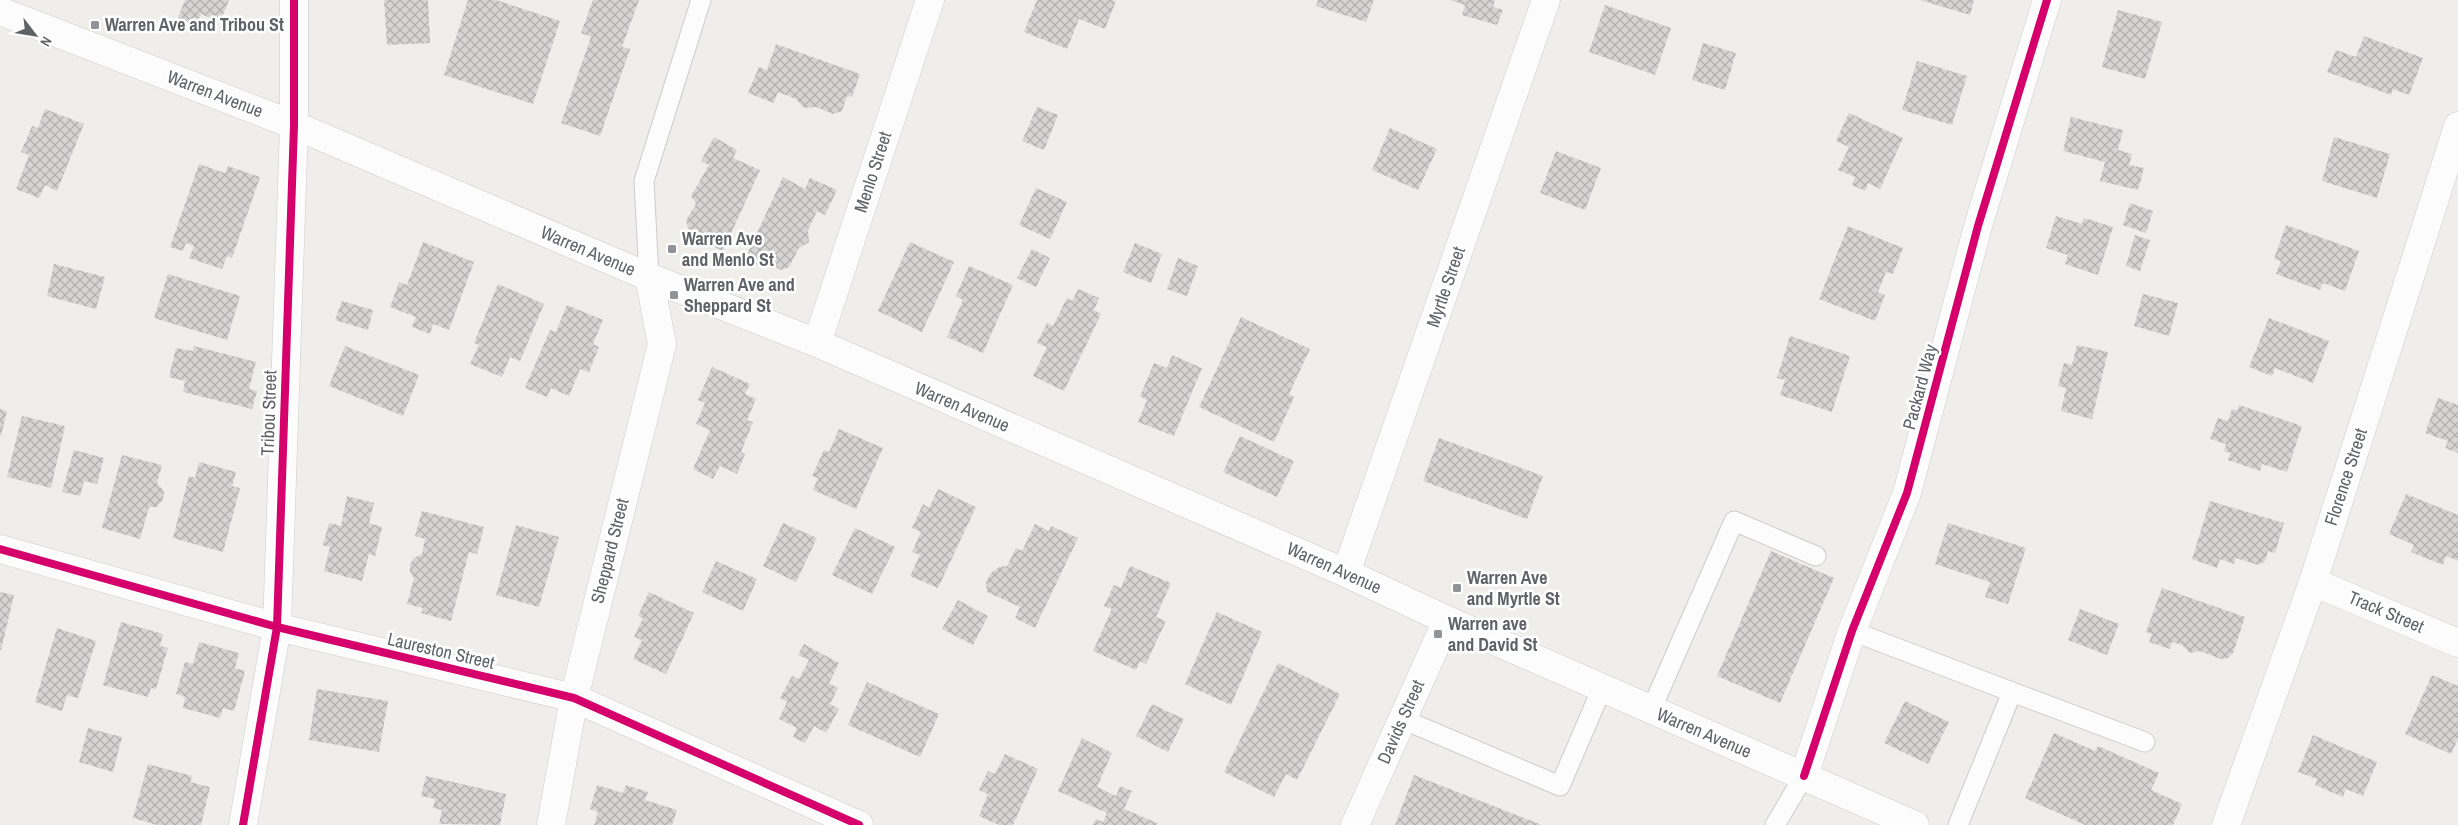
<svg xmlns="http://www.w3.org/2000/svg" width="2458" height="825" font-family="'Archivo Narrow',sans-serif">
  <style>
    .building { fill: url(#building-cross-hatch) }
    .lines { fill: none; stroke-linecap: round; stroke-linejoin: round }
    .lane-casing { stroke: #cbcccc; stroke-width: 21 }
    .street-casing { stroke: #cbcccc; stroke-width: 29 }
    .secondary-casing { stroke: #cacacb; stroke-width: 29 }
    .lane { stroke: #fdfcfc; stroke-width: 19 }
    .street { stroke: #fdfcfc; stroke-width: 28 }
    .secondary { stroke: #fdfcfc; stroke-width: 28 }
    .cycleway-casing { stroke: #fff; stroke-width: 11 }
    .cycleway { stroke: #d6006c; stroke-width: 8 }
    .poi-dot { fill: #919496; stroke: #fff; stroke-width: 2 }
    .labels { text-anchor: middle; stroke-width: 5; stroke-linejoin: round; paint-order: stroke }
    .poi-label { font-size: 18px; font-weight: bold; fill: #5f6368; stroke: #fff; text-anchor: start }
    .street-label { font-size: 18px; fill: #5f6368; stroke: #fff }
  </style>
  <defs>
    <pattern id="building-cross-hatch" width="8" height="8" patternUnits="userSpaceOnUse" patternTransform="scale(1.25)"><rect width="8" height="8" fill="#d6d5d3"/><path d="M0 0l8 8M0 8l8-8" fill="none" stroke="#b1b0af"/></pattern>
  </defs>
  <rect width="100%" height="100%" fill="#efeeea"/>
  <path class="building" d="M185 0H229L220 22 201 14 197 26 178 18Z
    M384 0H428L430 43 387 45Z
    M468 0H496L560 21 533 104 444 75Z
    M593 0H639L622 47 630 49 600 136 561 123 591 37 581 33Z
    M1037 0H1112L1116 1 1105 29 1079 19 1067 49 1024 32Z
    M1318 0H1374L1366 22 1316 6Z
    M1450 0H1495L1493 7 1503 10 1497 25 1462 15 1465 5Z
    M1920 0H1974L1970 15Z
    M1605 5 1671 28 1655 75 1589 52Z
    M2118 10 2162 22 2145 79 2102 67Z
    M2364 36 2423 58 2409 95 2393 89 2391 95 2327 72 2336 50 2356 57Z
    M1703 43 1736 53 1725 90 1692 80Z
    M776 44 860 74 852 97 847 96 842 111 833 114 816 107 804 108 796 99 778 92 774 103 748 93 759 67 767 70Z
    M1917 61 1967 76 1952 125 1902 110Z
    M1037 107 1058 115 1044 150 1022 141Z
    M45 109 84 124 57 191 45 185 39 198 16 189 29 155 21 152 32 126 38 128Z
    M1849 113 1903 138 1880 189 1868 183 1865 191 1852 185 1855 177 1838 170 1849 147 1836 141Z
    M2071 117 2123 130 2118 150 2132 154 2129 165 2144 168 2138 190 2100 181 2105 162 2063 151Z
    M1390 128 1437 149 1418 190 1372 170Z
    M714 137 737 150 733 158 760 170 723 251 697 239 700 234 693 233 688 228 686 220 696 204 691 196 709 165 701 161Z
    M2334 137 2390 154 2377 198 2322 181Z
    M1556 151 1601 168 1585 210 1540 193Z
    M199 164 225 173 228 166 260 177 232 258 227 256 222 269 189 258 194 246 186 243 183 251 170 247Z
    M783 177 805 189 810 178 837 190 825 215 817 211 808 230 809 242 799 248 789 267 781 270 774 266 763 268 745 259Z
    M1036 188 1067 202 1050 239 1019 225Z
    M2130 203 2153 211 2146 233 2123 225Z
    M2056 216 2082 224 2084 218 2113 227 2098 275 2065 264 2068 255 2046 248Z
    M2286 225 2359 251 2345 291 2323 283 2320 290 2276 274 2281 261 2274 259Z
    M1848 226 1903 248 1893 274 1886 272 1878 292 1885 295 1875 321 1819 299Z
    M2135 235 2150 240 2140 271 2126 266Z
    M423 242 474 262 449 330 433 324 430 334 412 327 416 317 390 307 399 282 407 285Z
    M910 242 954 262 922 332 878 311Z
    M1135 243 1162 254 1151 283 1123 272Z
    M1032 249 1050 258 1036 287 1017 278Z
    M1178 258 1198 266 1187 296 1167 289Z
    M54 264 105 277 96 309 47 296Z
    M969 266 1013 285 983 353 947 337 963 300 956 296Z
    M168 274 240 296 227 340 154 318Z
    M498 284 544 304 520 361 510 357 502 377 470 364 479 345 474 343Z
    M1078 289 1099 298 1094 310 1101 314 1064 391 1033 376 1047 347 1037 343 1047 323 1053 326 1067 298 1072 301Z
    M2143 294 2178 303 2169 336 2134 326Z
    M342 301 373 310 368 330 335 320Z
    M567 305 603 320 593 344 599 347 589 372 580 369 569 396 551 388 547 397 525 388 550 330 556 332Z
    M1241 317 1310 349 1289 394 1294 397 1274 442 1199 407Z
    M2269 318 2329 341 2313 383 2275 368 2272 376 2249 367Z
    M1790 336 1850 356 1832 412 1780 395 1785 380 1777 378Z
    M2077 345 2108 352 2092 419 2061 411 2066 388 2058 386 2064 363 2072 365Z
    M194 346 256 362 249 389 257 391 252 409 183 392 185 381 169 377 176 348 193 351Z
    M345 346 419 375 403 416 329 386Z
    M1172 355 1202 368 1174 436 1138 422 1147 400 1140 396 1154 363 1167 368Z
    M712 367 750 384 745 394 756 399 747 420 753 422 741 452 745 454 737 474 720 466 713 479 693 469 710 430 696 424 705 403 698 400Z
    M2438 398 2458 405V453L2445 448 2448 441 2425 433Z
    M2239 405 2302 426 2287 472 2262 464 2260 471 2228 460 2230 453 2224 451 2226 444 2210 439 2218 418 2228 421 2232 409 2238 410Z
    M0 409 7 411 1 436H0Z
    M22 416 65 426 51 488 7 477Z
    M839 429 883 448 856 509 813 490 818 478 812 476 824 450 829 452Z
    M1240 436 1294 461 1277 497 1223 472Z
    M1439 438 1543 476 1527 519 1423 481Z
    M74 450 104 458 97 484 84 481 80 496 62 492Z
    M122 455 162 465 157 483 164 491 163 499 157 507H149L140 539 102 528Z
    M199 462 236 472 232 486 240 488 223 552 173 538 189 476 195 478Z
    M938 489 976 507 938 588 910 576 920 555 912 552 921 532 912 528 923 504 929 508Z
    M2406 494 2458 515V561L2446 556 2443 565 2411 552 2414 545 2389 534Z
    M347 496 374 503 369 523 382 527 375 556 369 554 362 581 324 571 330 547 323 545 329 523 341 526Z
    M2210 501 2284 523 2275 553 2268 551 2265 561 2258 565 2236 558 2234 564 2220 559 2217 568 2192 559Z
    M422 511 484 527 477 554 469 552 451 621 421 613 423 608 407 604 414 578 410 572V564L414 558 422 554 425 539 415 536Z
    M783 523 817 538 796 582 763 566Z
    M1948 523 2026 548 2008 604 1985 597 1990 582 1935 564Z
    M1035 524 1049 531 1051 526 1078 538 1035 628 1015 618 1020 607 987 592 986 582 991 573 999 567 1007 566 1016 548 1022 551Z
    M516 525 559 537 539 607 496 595Z
    M855 528 895 547 872 594 832 575Z
    M1771 551 1834 578 1780 703 1717 676Z
    M716 561 757 579 743 611 702 592Z
    M1130 566 1171 583 1156 617 1166 621 1146 664 1140 661 1136 670 1093 651 1112 609 1104 606 1114 585 1121 588Z
    M2162 588 2245 617 2233 653 2228 658 2221 659 2200 651 2190 653 2182 645 2172 642 2170 649 2149 642 2152 634 2146 632Z
    M0 592 14 595 1 650H0Z
    M649 592 694 613 666 674 633 659 642 640 634 637 643 618 638 616Z
    M958 600 988 616 973 645 942 629Z
    M2080 609 2119 624 2107 655 2068 640Z
    M1217 612 1262 632 1231 705 1185 684Z
    M121 622 163 634 160 646 168 648 156 689 151 688 148 697 103 685Z
    M57 628 96 641 78 698 67 695 62 711 35 702Z
    M199 642 239 653 235 668 245 671 234 711 223 708 220 718 183 708 185 697 176 694 185 662 193 664Z
    M804 644 839 663 829 683 838 688 830 704 839 709 826 733 814 726 805 743 793 737 797 728 779 719 787 702 780 698 792 676 799 679 809 660 798 655Z
    M1278 663 1340 694 1297 780 1286 774 1274 797 1224 772Z
    M2432 675 2458 686V739L2451 754 2405 734Z
    M867 682 939 714 920 757 848 725Z
    M317 689 388 701 379 752 309 740Z
    M1905 701 1949 722 1928 764 1884 743Z
    M1152 704 1184 719 1168 752 1136 736Z
    M88 728 122 737 113 772 79 762Z
    M2054 733 2095 751 2098 746 2159 773 2151 790 2182 804 2173 825H2085L2025 798Z
    M2313 735 2377 762 2363 796 2346 789 2343 797 2315 785 2317 779 2298 772Z
    M1082 738 1112 753 1097 787 1116 796 1120 786 1132 791 1124 809 1157 823 1156 825H1093L1096 819 1103 822 1107 813 1058 791Z
    M1005 754 1038 769 1013 825H999L979 816 988 794 979 790 988 771 995 774Z
    M148 764 192 776 190 782 210 787 201 825H157L133 818Z
    M1414 775 1542 825H1395Z
    M426 776 506 794 500 825 439 824 442 810 433 808 435 799 421 796Z
    M597 785 623 793 626 785 648 792 645 800 677 810 672 825H594L598 812 590 809Z"/>
  <g class="lines">
    <defs>
      <path id="lane" d="M649 277 644 181 701 0
        M1852 631 2012 692
        M1651 710 1734 521 1816 556
        M1402 719 1560 786 1602 688
        M1775 825 1804 776
        M1958 825 2012 692 2145 742"/>
      <path id="street" d="M817 343 930 0
        M0 549 277 627 574 698 859 825
        M1346 573 1546 0
        M2313 582 2458 643
        M1804 776 1852 631 1907 493 1978 226 2047 0
        M243 825 277 627 294 125V0
        M551 825 574 698 662 344 649 277
        M1355 825 1447 620
        M2226 825 2313 582 2458 126"/>
      <path id="secondary" d="M0 11 294 125 649 277 817 343 1346 573 1447 620 1915 825"/>
    </defs>
    <use href="#lane" class="lane-casing"/>
    <use href="#street" class="street-casing"/>
    <use href="#secondary" class="secondary-casing"/>
    <use href="#lane" class="lane"/>
    <use href="#street" class="street"/>
    <use href="#secondary" class="secondary"/>
    <defs>
      <path id="cycleway" d="M0 549 277 627 574 698 859 825
        M1804 776 1852 631 1907 493 1978 226 2047 0
        M243 825 277 627 294 125V0"/>
    </defs>
    <use href="#cycleway" class="cycleway-casing"/>
    <use href="#cycleway" class="cycleway"/>
  </g>
  <g class="poi-dot">
    <rect x="90" y="20" width="10" height="10" rx="2.5"/>
    <rect x="667" y="244" width="10" height="10" rx="2.5"/>
    <rect x="669" y="290" width="10" height="10" rx="2.5"/>
    <rect x="1452" y="583" width="10" height="10" rx="2.5"/>
    <rect x="1433" y="629" width="10" height="10" rx="2.5"/>
  </g>
  <g class="labels">
    <g class="poi-label">
      <text x="105" y="31">Warren Ave and Tribou St</text>
      <text x="682" y="245">Warren Ave<tspan x="682" dy="21">and Menlo St</tspan></text>
      <text x="684" y="291">Warren Ave and<tspan x="684" dy="21">Sheppard St</tspan></text>
      <text x="1467" y="584">Warren Ave<tspan x="1467" dy="21">and Myrtle St</tspan></text>
      <text x="1448" y="630">Warren ave<tspan x="1448" dy="21">and David St</tspan></text>
    </g>
    <g class="street-label">
      <text transform="translate(215 94) rotate(21)" y="6">Warren Avenue</text>
      <text transform="translate(873 172) rotate(-72)" y="6">Menlo Street</text>
      <text transform="translate(588 251) rotate(23)" y="6">Warren Avenue</text>
      <text transform="translate(1446 287) rotate(-71)" y="6">Myrtle Street</text>
      <text transform="translate(1920 387) rotate(-75)" y="6">Packard Way</text>
      <text transform="translate(962 407) rotate(23)" y="6">Warren Avenue</text>
      <text transform="translate(269 413) rotate(-88)" y="6">Tribou Street</text>
      <text transform="translate(2346 477) rotate(-72)" y="6">Florence Street</text>
      <text transform="translate(610 551) rotate(-76)" y="6">Sheppard Street</text>
      <text transform="translate(1334 568) rotate(24)" y="6">Warren Avenue</text>
      <text transform="translate(2386 612) rotate(23)" y="6">Track Street</text>
      <text transform="translate(441 651) rotate(13)" y="6">Laureston Street</text>
      <text transform="translate(1401 722) rotate(-66)" y="6">Davids Street</text>
      <text transform="translate(1704 733) rotate(23)" y="6">Warren Avenue</text>
    </g>
  </g>
  <g transform="translate(35 35) rotate(121)" stroke="#ffffff" stroke-width="4" paint-order="stroke">
  <path d="M0-4L9 19L0 12L-9 19Z" fill="#5f6368"/>
  <text y="-8" font-size="14" font-weight="bold" text-anchor="middle" fill="#5f6368">N</text>
  </g>
</svg>
